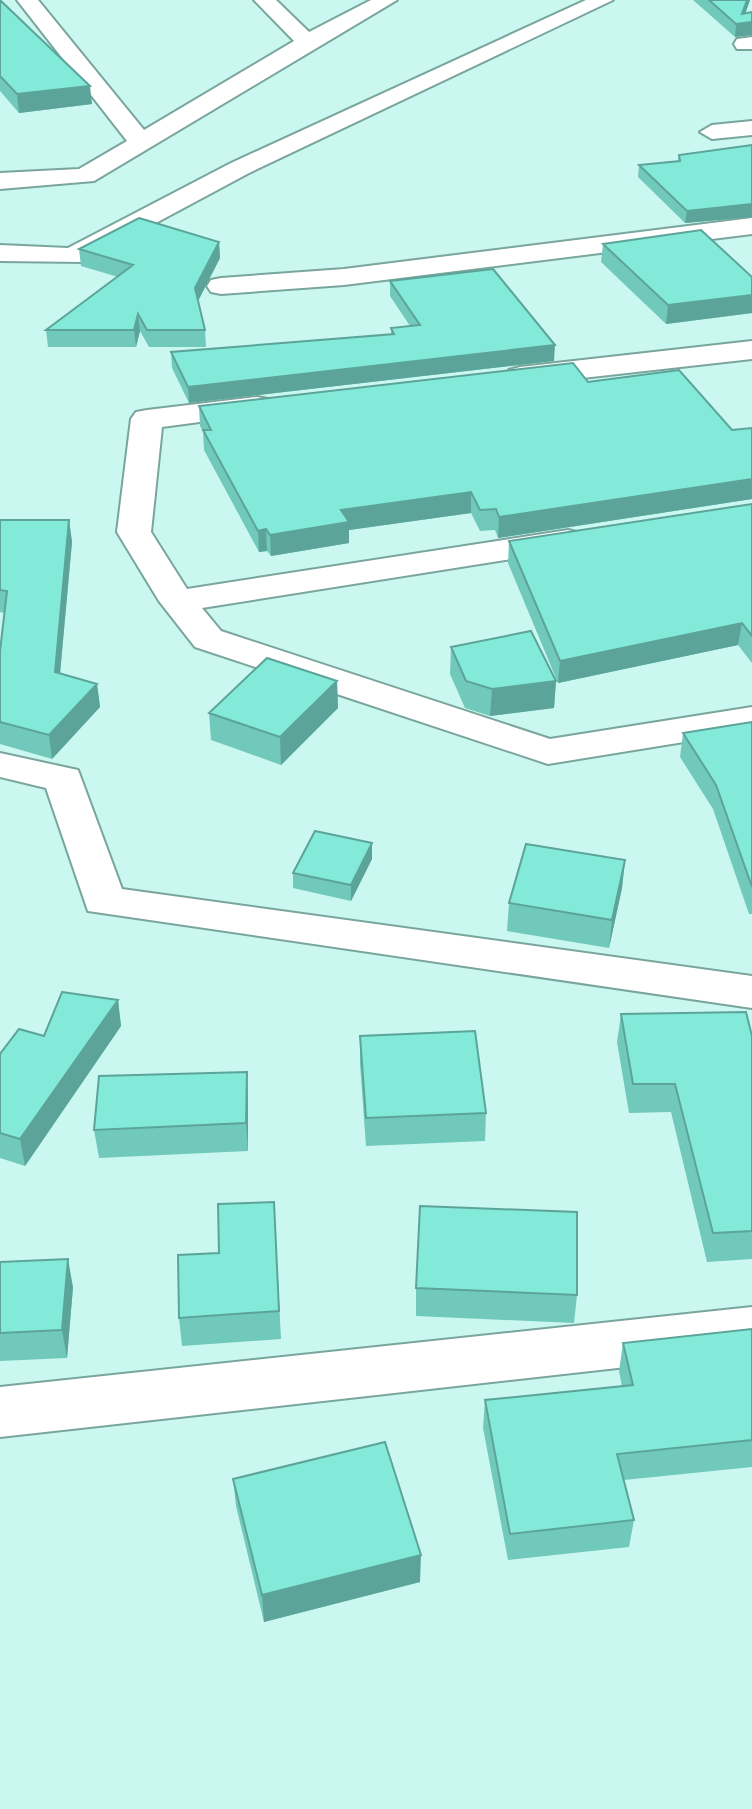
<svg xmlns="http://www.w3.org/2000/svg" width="752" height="1809" font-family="Lora,serif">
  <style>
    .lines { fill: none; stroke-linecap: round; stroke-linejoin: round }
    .minor-casing { stroke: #79a59d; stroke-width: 4 }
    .minor { fill: #fff; fill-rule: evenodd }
    .wall { fill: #71c9bb }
    .shaded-wall { fill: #5ca499 }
    .building { fill: #83eada; stroke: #5ca499; stroke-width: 2 }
  </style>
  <rect width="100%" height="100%" fill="#caf8f0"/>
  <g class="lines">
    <defs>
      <path id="minor" d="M17 0H38L144 130 294 41 254 0H276L309 32 371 0H397L94 181 0 189V173L79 169 127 141Z
        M586 0H613L249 173 83 262 0 261V245L68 248 231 163Z
        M752 37V49H737L734 44 737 39Z
        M752 121V135L712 139 700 132 712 125Z
        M752 218V234L344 285 221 294 211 292 207 286 211 280 221 278 344 269Z
        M752 341V359L520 385 509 382 505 376 509 370 520 367Z
        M257 397 268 399 273 406 268 413 162 427 151 532 187 589 568 530 580 533 585 540 580 547 568 550 202 608 221 631 550 739 752 707V731L548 764 195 647 159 601 117 532 131 419 136 412 147 410Z
        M0 753 78 770 122 889 752 976V1008L88 911 46 788 0 777Z
        M752 1307V1353L0 1437V1387Z"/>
    </defs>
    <use href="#minor" class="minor-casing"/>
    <use href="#minor" class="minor"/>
  </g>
  <path class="wall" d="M0 0 92 104 19 113 0 91Z
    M693 0H750L745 14 752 12V35L735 37Z
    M752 145V217L685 223 638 177 639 165 678 161 679 155Z
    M219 242 220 258 198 301 205 330 206 347H149L140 331 136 347H48L46 330 118 277 81 266 79 249Z
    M603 244 752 277V313L666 324 601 262Z
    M390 281 554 361 189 403 172 368 171 352 391 334V328L410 326 390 296Z
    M588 382 732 430 752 428V499L498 538 495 530 480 531 471 513 349 530V543L271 556 267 551 259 552 204 450 203 431 200 426 199 406Z
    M752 504V663L738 645 558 683 508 563 509 541Z
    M0 520H69L72 542 60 674 97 684 100 707 52 759 0 744V651L4 613 0 612Z
    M451 647 556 681 554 708 490 716 465 708 450 674Z
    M337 681 338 708 281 765 211 740 209 713Z
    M752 722V914H749L713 809 680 757 683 733Z
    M372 859 351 901 293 888V873Z
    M625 860 622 888 609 948 507 931 509 903Z
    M118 1000 121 1026 25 1166 0 1158V1054L44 1036Z
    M621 1014 752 1036V1259L707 1262 671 1112 629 1113 617 1042Z
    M360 1036 486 1113 485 1141 366 1146 360 1064Z
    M247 1072 248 1100V1151L99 1158 94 1130Z
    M274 1202 281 1339 182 1346 179 1318 219 1253Z
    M0 1262 73 1287 67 1358 0 1361Z
    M416 1288 577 1295 574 1323 416 1316Z
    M752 1329V1467L624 1480 634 1520 629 1547 508 1560 483 1428 485 1400 622 1386 619 1371 623 1343Z
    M233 1479 420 1582 264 1622 236 1506Z"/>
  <path class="shaded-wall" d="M747 0H750L742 23 752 22V35L735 37 736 24 742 14Z
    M90 86 92 104 19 113 17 94Z
    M752 204V217L685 223 687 211Z
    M219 242 220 258 196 305 195 288Z
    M752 295V313L666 324 668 305Z
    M138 314 140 331 136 347 134 330Z
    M555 345 554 361 189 403 188 387Z
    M752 479V499L498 538 499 517Z
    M471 492V513L349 530V543L271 556 270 535 341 510Z
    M69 520 72 542 58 695 55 672Z
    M266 529 267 551 259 552 258 531Z
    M742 623 738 645 558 683 560 661Z
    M337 681 338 708 281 765 280 737Z
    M556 681 554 708 490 716 492 689Z
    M97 684 100 707 52 759 49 735Z
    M372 843V859L351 901V885Z
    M625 860 622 888 609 948 612 920Z
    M118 1000 121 1026 25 1166 20 1139Z
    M247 1072 248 1100V1151L246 1123Z
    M68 1259 73 1287 67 1358 62 1330Z
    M421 1555 420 1582 264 1622 262 1595Z"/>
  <path class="building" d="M0 0 90 86 17 94 0 76Z
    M709 0H747L742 14 752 12V22L736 24Z
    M752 145V204L687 211 639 165 680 161 679 155Z
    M139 218 219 242 195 288 205 330H147L138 314 134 330H46L133 265 79 249Z
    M701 230 752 277V295L668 305 603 244Z
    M493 269 555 345 188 387 171 352 394 334 391 328 420 325 390 281Z
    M573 363 588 382 679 370 732 430 752 428V479L499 517 496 509 480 510 471 492 341 510 349 522 270 535 266 529 258 531 203 430H211L199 406Z
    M752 504V636L742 623 560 661 509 541Z
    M0 520H69L55 672 97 684 49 735 0 722V651L7 591 0 590Z
    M531 631 556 681 492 689 466 681 451 647Z
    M267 658 337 681 280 737 209 713Z
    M752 722V887L716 785 683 733Z
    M315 831 372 843 351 885 293 873Z
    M526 844 625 860 612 920 509 903Z
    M62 992 118 1000 20 1139 0 1133V1054L19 1029 44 1036Z
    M746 1012 752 1036V1231L713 1233 675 1084H633L621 1014Z
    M475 1031 486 1113 366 1118 360 1036Z
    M247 1072 246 1123 94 1130 99 1076Z
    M274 1202 279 1311 179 1318 178 1255 219 1253 218 1204Z
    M420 1206 577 1212V1295L416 1288Z
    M68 1259 62 1330 0 1333V1262Z
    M752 1329V1440L617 1454 634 1520 510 1534 485 1400 633 1385 623 1343Z
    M385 1442 421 1555 262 1595 233 1479Z"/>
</svg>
